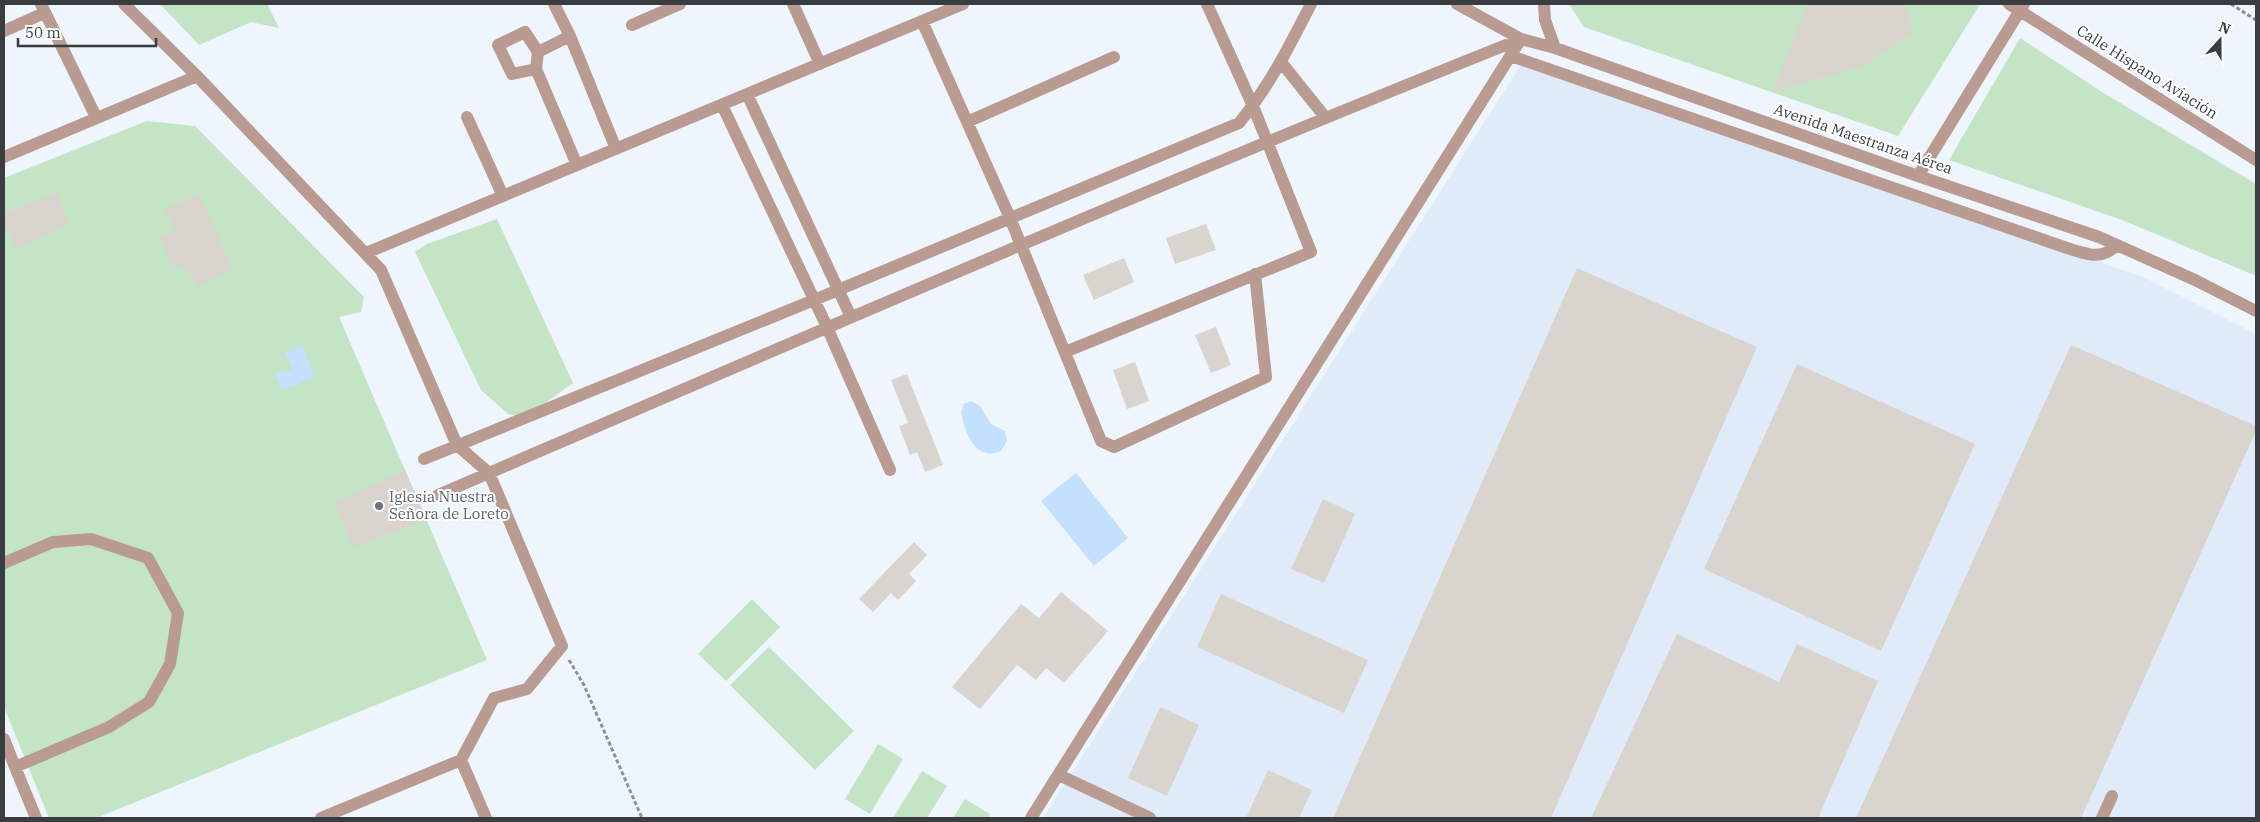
<svg xmlns="http://www.w3.org/2000/svg" width="2260" height="822" font-family="'IBM Plex Serif',serif">
  <style>
    .built { fill: #dfebf8 }
    .green { fill: #c4e4c6 }
    .water { fill: #c3e0fe }
    .building { fill: #d9d4cd }
    .lines { fill: none; stroke-linecap: round; stroke-linejoin: round }
    .path { stroke: #8c9195; stroke-width: 3; stroke-dasharray: 4 2.5; stroke-linecap: butt }
    .minor { stroke: #b99b91; stroke-width: 12 }
    .worship-dot { fill: #6b7280; stroke: #fff; stroke-width: 2 }
    .labels { text-anchor: middle; stroke-width: 4; stroke-linejoin: round; paint-order: stroke }
    .street-label { font-size: 15px; fill: #3a3d3f; stroke: #fff }
    .worship-label { font-size: 15px; fill: #5b616d; stroke: #fff; text-anchor: start }
  </style>
  <rect width="100%" height="100%" fill="#eef5fc"/>
  <path class="built" d="M1525 58 2145 278 2256 334V818H1043Z"/>
  <path class="green" d="M160 4H267L279 28 251 22 199 45Z
    M1569 4H1974L1979 6 1898 136 1584 27Z
    M2020 38 2102 92 2256 184V271L2254 275 2122 220 1949 160Z
    M147 121 195 126 364 297 361 312 339 317 487 660 101 816 102 818H49L4 707V178Z
    M497 219 573 383 524 418 508 414 481 390 415 252 427 244Z
    M752 599 780 627 726 681 698 654Z
    M769 647 854 731 815 770 730 685Z
    M878 744 903 759 870 814 845 799Z
    M922 771 947 786 927 818H893Z
    M965 799 990 814 988 818H953Z"/>
  <path class="water" d="M302 345 314 377 282 390 275 374 293 369 285 352Z
    M971 401 980 406 991 424 1005 431 1007 441 1001 451C975 462 965 433 961 412L964 404Z
    M1076 473 1128 538 1094 566 1041 501Z"/>
  <path class="building" d="M1808 4H1905L1913 33 1863 66 1772 92Z
    M57 193 69 224 17 249 4 225V213Z
    M199 194 232 268 200 286 179 264 172 267 159 236 176 231 164 209Z
    M1206 224 1216 250 1175 264 1166 238Z
    M1124 258 1134 282 1094 300 1083 275Z
    M1577 268 1757 347 1551 818H1333Z
    M1216 327 1231 365 1211 373 1195 335Z
    M2071 345 2256 426V431L2081 818H1856Z
    M1135 362 1149 401 1127 409 1113 370Z
    M1797 364 1975 444 1881 651 1704 569Z
    M907 374 943 465 925 472 917 452 910 455 899 426 908 423 891 380Z
    M405 470 427 520 353 547 335 503Z
    M1323 499 1355 514 1324 583 1291 569Z
    M914 542 927 555 909 574 916 581 898 600 891 593 873 612 859 599Z
    M1061 592 1108 631 1064 683 1046 668 1036 680 1017 665 980 709 952 687 1021 604 1039 618Z
    M1221 594 1368 660 1344 713 1197 647Z
    M1677 634 1779 682 1797 644 1878 681 1818 818H1591Z
    M1160 707 1199 725 1167 796 1128 778Z
    M1268 770 1312 790 1299 818H1246Z"/>
  <g class="lines">
    <path class="path" d="M2231 4 2256 20
      M569 660 584 685 642 818"/>
    <path class="minor" d="M41 4 96 117
      M124 4 197 76 381 270 457 445 489 473 562 646 527 689 494 698 461 760 321 818
      M554 4 570 36 616 149
      M793 4 820 64
      M1457 4 1521 39 1555 48 1918 176 2099 237 2195 280 2256 311
      M1544 4 1545 20 1555 48
      M2009 4 2256 160
      M922 21 1010 218 1101 441 1114 447 1266 377 1255 274
      M632 25 680 4
      M4 31 44 13
      M538 52 525 32 498 45 512 74 536 69 538 52 570 36
      M1511 56 2067 248C2088 254 2100 261 2117 245
      M1281 62 1325 117
      M536 69 577 165
      M747 94 851 317
      M722 105 827 327 890 470
      M467 117 503 196
      M967 122 1114 57
      M4 157 197 76
      M1918 176 2024 4
      M366 253 963 4
      M1065 352 1311 252 1253 106 1207 4
      M424 459 814 300 1239 123C1269 87 1290 45 1311 4
      M438 495C798 340 1157 184 1521 39
      M4 563 53 542 91 539 148 558 178 613 170 664 149 702 109 727 15 767 4 739
      M461 760 486 818
      M15 767 36 818
      M1059 775 1150 818
      M1031 818 1521 39
      M2102 818 2112 796"/>
  </g>
  <circle class="worship-dot" cx="379" cy="506" r="5"/>
  <g class="labels">
    <g class="street-label">
      <text transform="translate(2147 72) rotate(32)" y="5">Calle Hispano Aviación</text>
      <text transform="translate(1863 139) rotate(19)" y="5">Avenida Maestranza Aérea</text>
    </g>
    <g class="worship-label">
      <text x="389" y="502">Iglesia Nuestra<tspan x="389" dy="17">Señora de Loreto</tspan></text>
    </g>
  </g>
  <rect width="2260" height="822" fill="none" stroke="#3a3d3f" stroke-width="10"/>
  <g transform="translate(2220 40) rotate(21)" stroke="#ffffff" stroke-width="4" paint-order="stroke">
  <path d="M0-4L9 19L0 12L-9 19Z" fill="#3a3d3f"/>
  <text y="-8" font-size="14" font-weight="bold" text-anchor="middle" fill="#3a3d3f">N</text>
  </g>
  <path d="M18 38v8h138v-8" fill="none" stroke="#3a3d3f" stroke-width="2.5"/>
  <text x="25" y="38" font-size="15" fill="#3a3d3f" stroke="#ffffff" stroke-width="4" paint-order="stroke">50 m</text>
</svg>
